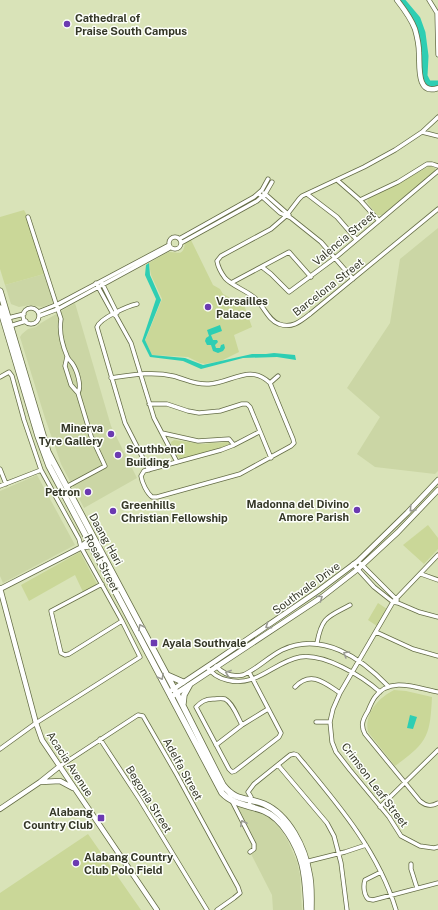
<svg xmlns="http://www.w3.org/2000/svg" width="438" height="910" font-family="'Public Sans',sans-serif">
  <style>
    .built { fill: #cbd6a5 }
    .green { fill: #cad798 }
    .water { fill: #2eceb3 }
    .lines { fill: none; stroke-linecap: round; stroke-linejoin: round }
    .river { stroke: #2eceb3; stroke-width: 7 }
    .minor-casing { stroke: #656d47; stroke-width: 5 }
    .tertiary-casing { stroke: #656d47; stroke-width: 6 }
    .primary-casing { stroke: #656d47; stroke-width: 7 }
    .minor { stroke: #fff; stroke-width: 3.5 }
    .tertiary { stroke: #fff; stroke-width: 4.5 }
    .primary { stroke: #fff; stroke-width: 5.5 }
    .oneway { stroke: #9a9b93 }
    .poi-dot { fill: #6b3ab1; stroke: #fdfffa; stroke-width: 1.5 }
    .labels { text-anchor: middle; stroke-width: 3; stroke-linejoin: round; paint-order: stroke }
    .poi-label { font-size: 11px; font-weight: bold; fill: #343727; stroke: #fdfffa; text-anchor: start }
    .street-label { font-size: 11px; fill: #343727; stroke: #fdfffa }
  </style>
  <rect width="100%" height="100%" fill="#d9e3b8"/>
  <path class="built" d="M438 228V471L435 474 375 467 357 454 380 417 347 388 390 323 400 259Z
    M44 274 52 297 53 303 42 307 30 305 19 307 11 304 5 285Z
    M75 303 111 426 137 478 84 508 61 464 45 418 20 337 22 334 28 329 36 327 41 323Z
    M37 475 75 545 3 583 0 576V491Z
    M236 806 265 815 271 819 281 830 288 841 297 862 300 875 302 910H273L272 895 250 852 257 848Z"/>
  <path class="green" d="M430 166 435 168V171L382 215H377L367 202 368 199Z
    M24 210 30 221 44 274 5 285 0 269V217Z
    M191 240 213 285 220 289 223 294 244 305 252 327 234 335 239 352 221 361 205 364 200 363 188 357 152 355 145 341 162 299 151 275 149 263C153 261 165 253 169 252 177 251 183 258 185 243Z
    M174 440 202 444 228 442 230 443C224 449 190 457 180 459 176 456 171 447 171 442Z
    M428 525 438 538V549L424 564 403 545Z
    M80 552 97 584 83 592 75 575 29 601 21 585Z
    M378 603 387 609 377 626 368 620Z
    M394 690 406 691 432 697C430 736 428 742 395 766L368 732C364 714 378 698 394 690Z
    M88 834 141 910H0V893Z"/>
  <path class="water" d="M149 263 150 275 161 300 145 340 152 355 185 358 203 365 252 354H266L274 353 295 355 296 360 277 357 243 358 201 369 183 361 150 357 142 341 156 299 145 275 146 265Z
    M220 325 222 331 211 335 213 340H217L218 342 215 345 216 348H220L221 345 224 344 225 348 223 351 218 353 213 351 211 345H207L205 341 206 338 209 336 207 330Z
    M410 715 417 717 413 729 407 728Z"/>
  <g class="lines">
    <path class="river" d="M401 0 417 19 422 33 425 56 424 76 428 84H438"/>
    <defs>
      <path id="minor" d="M429 0 437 13 438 55
        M438 117 422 132 395 150 364 167 302 196 299 199 286 216 271 229 221 256 217 261C218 267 222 274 225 278 232 286 248 291 256 299 264 307 269 321 279 324 292 329 301 321 310 314L438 209
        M422 132 438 136
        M337 180 360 200 379 221
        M264 193 289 215
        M259 194 280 213 291 218 321 242 353 279
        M307 194 337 217 356 239
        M360 200 398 182 427 164H432L438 166
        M28 217 61 319C59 331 62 344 67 356 68 359 70 361 72 363 77 370 82 386 78 393
        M169 243a6 6 0 1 1 12 0a6 6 0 1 1-12 0Z
        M179 239 254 197 262 190 268 179
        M181 243 257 201 265 194 272 182
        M262 267 271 274 289 292 335 258 438 171
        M96 283 113 314 116 316 131 343 154 418 177 462
        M102 283 117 313
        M231 283 289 252 311 277
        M137 304C128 306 100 318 97 327L125 423 149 470
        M23 316a8 8 0 1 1 16 0a8 8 0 1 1-16 0Z
        M38 312 58 304 169 245
        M39 316 58 309 170 248
        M8 318 24 314
        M10 326 26 321
        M0 377 9 372 12 376 24 420 41 470 79 539 81 547 122 621 140 657 36 723 0 749
        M111 378C131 375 153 371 173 376 186 379 194 385 209 384 231 383 250 363 270 383L293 439 294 443 291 446 240 474 157 497H152C147 493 142 483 141 476L144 471 221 450 234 445 259 432
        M270 383 278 376
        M149 404H167L188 411 199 413 220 411 242 404H247L250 407 271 458
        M162 433 198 441 229 439 234 445
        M0 469 6 484
        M0 486 41 470
        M66 487 105 466 91 436 78 393 71 385 65 366 67 357
        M438 555 393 602 340 693 333 709 330 722 332 742 336 752 350 770 389 817 401 836 420 846 434 848 438 847
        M360 563 397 600
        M353 564 374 587 393 602 398 603 419 612 438 617
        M421 574 438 580
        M102 584 51 611 61 653 65 655 69 654 122 621
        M376 632 413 649 438 656
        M317 643C322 616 328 617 350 605
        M216 666C223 674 233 677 243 675 257 669 268 657 282 650 322 631 361 658 388 686
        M207 667C212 674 218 678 227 680 257 688 273 662 300 657 324 653 362 676 380 692
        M295 687C311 670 325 683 340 693
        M438 692C417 688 390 676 375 697 372 701 370 706 368 711 363 719 360 725 365 734L420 801C426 806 431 807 438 803
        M316 722H330
        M242 725C238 718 233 703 225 699 221 698 217 699 213 699 205 699 201 702 196 707L229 769 232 772 235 771 279 737 281 733 249 672
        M100 739 140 800 207 910
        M216 745 242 725 268 709
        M278 765 327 823 334 836 341 863 347 910
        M60 766 138 715 143 716 177 775 238 887 240 893 234 898 217 910
        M229 792 232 801 254 844V849L250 852
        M249 806 251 797 248 792 254 784 290 755 294 754 297 755C336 802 378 850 396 910
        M380 807 438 750
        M305 862 345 852 366 845
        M411 864V869L417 888
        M381 872 365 880C363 886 364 895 368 899L373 900 438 883"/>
      <path id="tertiary" d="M397 0C404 9 411 18 415 29 417 36 419 45 419 53 420 65 416 96 438 88
        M82 547H87L96 542
        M0 588 36 723 42 740 157 910
        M0 589 82 547 84 544 91 539
        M172 690 214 662 318 591 358 561 407 513 438 480
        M171 697 322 597 358 569 398 532 438 490
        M41 782 60 781 73 788
        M0 809 40 782 60 766"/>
      <path id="primary" d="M0 291 48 452 177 694 223 785C236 802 247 797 264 804 289 815 305 848 309 873 312 885 311 898 311 910
        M0 308 38 436 49 466 222 793C233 805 249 805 264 811 283 819 297 845 302 864 306 879 306 895 307 910
        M167 675 183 682
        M183 704 184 695 189 686"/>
    </defs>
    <use href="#minor" class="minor-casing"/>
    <use href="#tertiary" class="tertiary-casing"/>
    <use href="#primary" class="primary-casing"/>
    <use href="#minor" class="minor"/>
    <use href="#tertiary" class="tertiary"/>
    <use href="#primary" class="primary"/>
  </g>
  <defs><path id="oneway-chevron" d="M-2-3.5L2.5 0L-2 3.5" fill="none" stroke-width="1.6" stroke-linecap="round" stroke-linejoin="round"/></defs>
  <g class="oneway">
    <use href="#oneway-chevron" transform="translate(412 509) rotate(133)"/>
    <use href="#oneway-chevron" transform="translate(320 598) rotate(-35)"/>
    <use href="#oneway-chevron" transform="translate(268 626) rotate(146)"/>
    <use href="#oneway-chevron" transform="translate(141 627) rotate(-117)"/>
    <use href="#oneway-chevron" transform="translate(346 654) rotate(-149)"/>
    <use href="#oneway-chevron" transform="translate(228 673) rotate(-160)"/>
    <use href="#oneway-chevron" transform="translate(161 677) rotate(62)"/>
    <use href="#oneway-chevron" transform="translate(243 823) rotate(-117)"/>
  </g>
  <g class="poi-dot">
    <circle cx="67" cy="24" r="4"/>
    <circle cx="208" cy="307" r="4"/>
    <circle cx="111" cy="434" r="4"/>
    <circle cx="118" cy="455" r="4"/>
    <circle cx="88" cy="492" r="4"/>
    <circle cx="357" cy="510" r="4"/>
    <circle cx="113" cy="511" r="4"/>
    <rect x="150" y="639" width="8" height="8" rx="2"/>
    <rect x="97" y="814" width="8" height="8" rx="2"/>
    <circle cx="76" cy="863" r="4"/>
  </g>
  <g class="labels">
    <g class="poi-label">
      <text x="75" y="22">Cathedral of<tspan x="75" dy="13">Praise South Campus</tspan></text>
      <text x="216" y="305">Versailles<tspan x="216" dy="13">Palace</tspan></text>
      <text x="103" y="432" text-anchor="end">Minerva<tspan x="103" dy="13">Tyre Gallery</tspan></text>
      <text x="126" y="453">Southbend<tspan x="126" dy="13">Building</tspan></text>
      <text x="80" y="496" text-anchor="end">Petron</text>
      <text x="349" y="508" text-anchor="end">Madonna del Divino<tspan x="349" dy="13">Amore Parish</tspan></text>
      <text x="121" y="509">Greenhills<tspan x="121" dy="13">Christian Fellowship</tspan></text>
      <text x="162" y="647">Ayala Southvale</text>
      <text x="93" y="816" text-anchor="end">Alabang<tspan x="93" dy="13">Country Club</tspan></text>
      <text x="84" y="861">Alabang Country<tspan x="84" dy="13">Club Polo Field</tspan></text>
    </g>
    <g class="street-label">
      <text transform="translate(344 238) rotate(-40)" y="4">Valencia Street</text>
      <text transform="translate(328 287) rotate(-38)" y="4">Barcelona Street</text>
      <text transform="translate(106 539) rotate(61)" y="4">Daang Hari</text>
      <text transform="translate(102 563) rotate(63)" y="4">Rosal Street</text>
      <text transform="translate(306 588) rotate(-36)" y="4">Southvale Drive</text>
      <text transform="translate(70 764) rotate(57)" y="4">Acacia Avenue</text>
      <text transform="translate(183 769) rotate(61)" y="4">Adelfa Street</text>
      <text transform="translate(375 785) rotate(53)" y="4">Crimson Leaf Street</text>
      <text transform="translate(149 799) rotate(58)" y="4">Begonia Street</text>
    </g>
  </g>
</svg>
